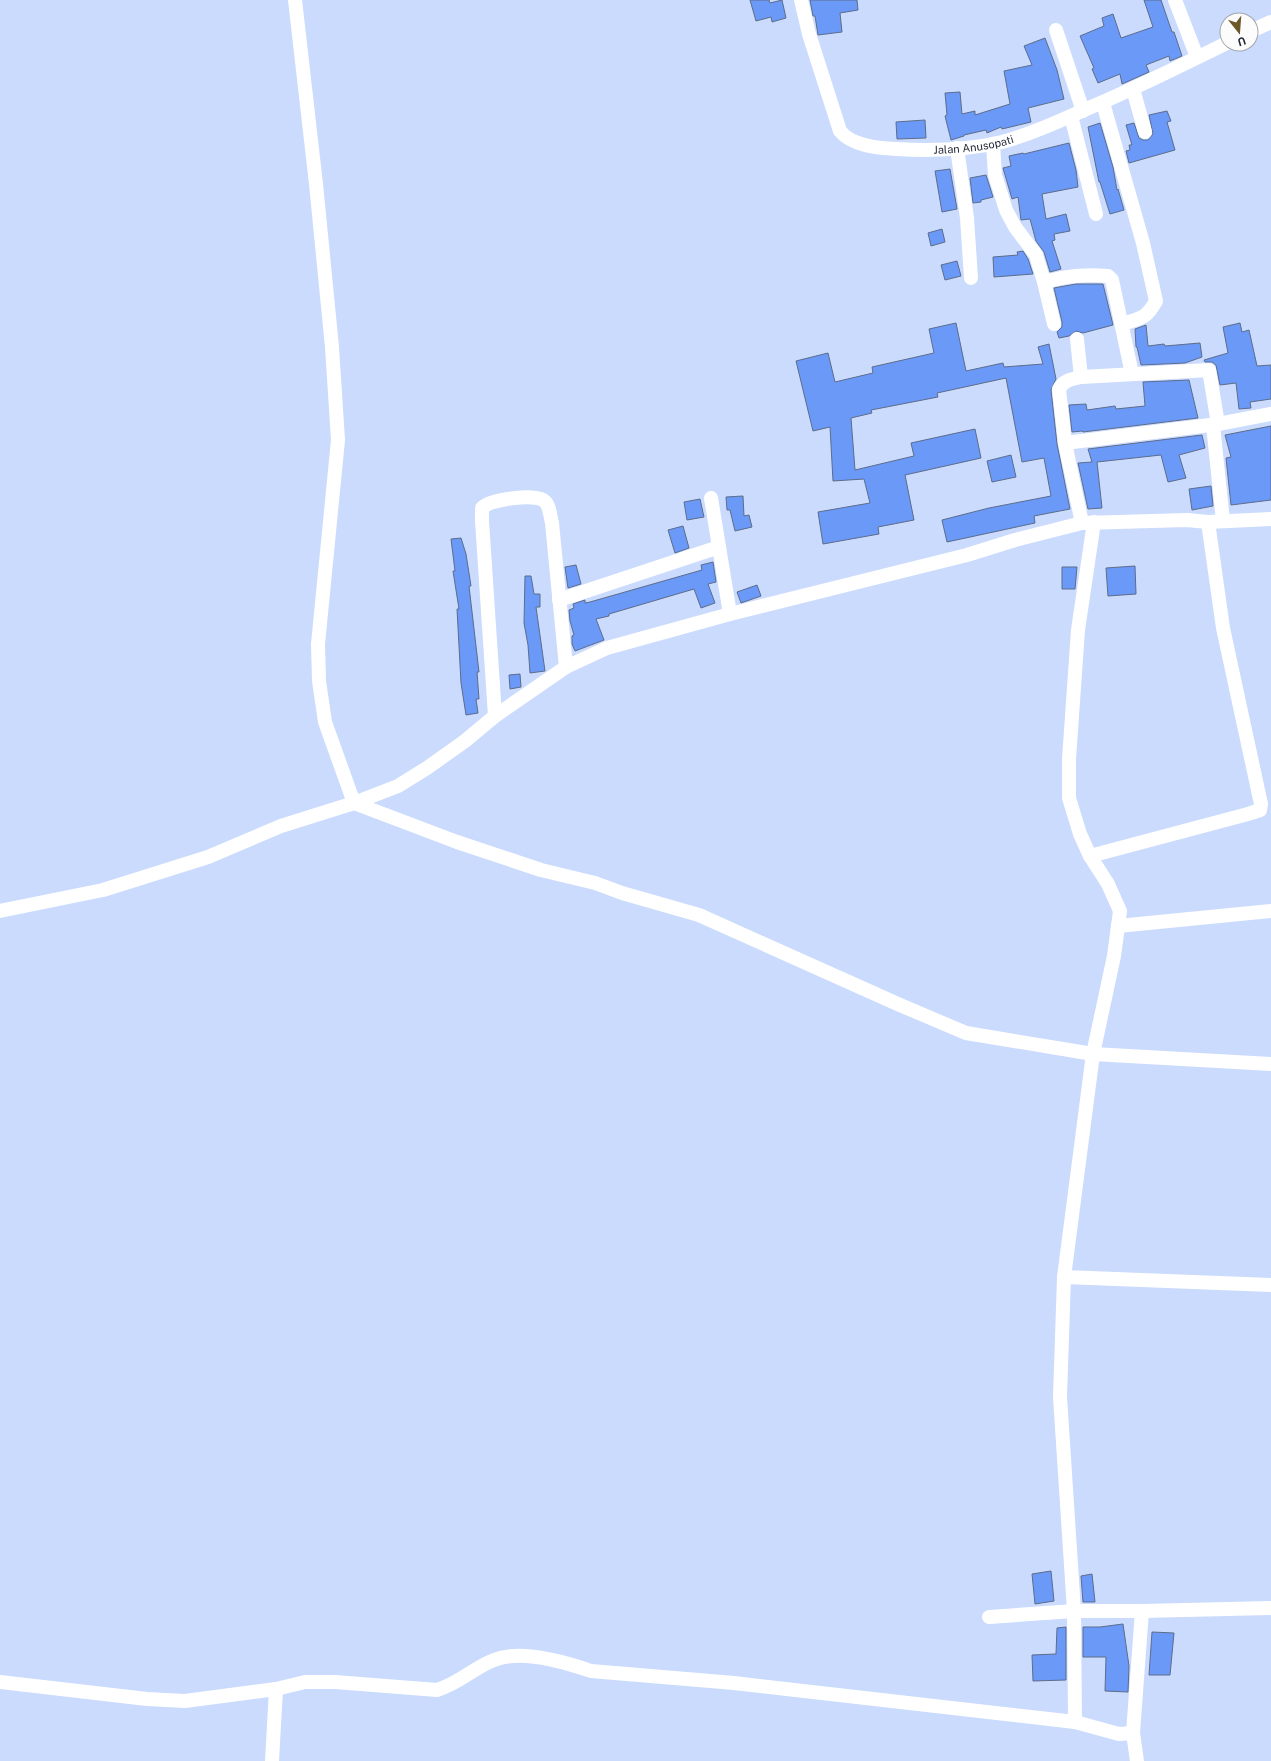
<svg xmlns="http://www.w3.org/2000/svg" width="1271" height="1761" font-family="'Public Sans',sans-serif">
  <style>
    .building { fill: #6a99f8; stroke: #5d6c8a }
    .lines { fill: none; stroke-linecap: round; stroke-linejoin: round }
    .minor { stroke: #fff; stroke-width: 14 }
    .labels { text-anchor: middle; stroke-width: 3.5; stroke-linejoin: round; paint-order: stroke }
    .street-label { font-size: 11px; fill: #1f2632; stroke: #fcfcfc }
  </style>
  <rect width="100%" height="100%" fill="#cadbfd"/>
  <path class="building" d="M750 0H769L770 3 782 0 786 18 772 22 771 17 756 21Z
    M810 0H857L858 10 840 13 842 32 818 35 815 16H813Z
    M1144 0H1161L1172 32H1174L1182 56 1170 61 1169 56 1146 65 1149 72 1122 84 1120 74 1098 83 1092 69 1094 68 1080 36 1104 26 1102 18 1113 14 1121 38 1153 27Z
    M1045 38 1057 70 1064 99 1028 108 1031 122 1002 129 1001 127 987 133 986 130 964 135V136L951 140 945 116 947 115 945 93 960 92 962 114 975 111V115L1010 104 1004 71 1032 65 1024 46Z
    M1167 111 1171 121 1167 122 1175 150 1129 163 1126 151 1130 150 1129 145H1132L1126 125 1134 123 1139 138 1143 140H1148L1153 134 1149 115Z
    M925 120 926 138 897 139 896 122Z
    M1100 123 1113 167 1117 190 1118 189 1124 210 1110 214 1100 182H1099L1088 127Z
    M1069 143 1076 170 1078 187 1042 194 1046 219 1066 214 1070 231 1054 234 1055 240 1052 241 1061 269 1050 272 1044 252 1036 241 1030 219 1021 220 1018 197 1012 199 1003 168 1011 166 1009 156 1023 153 1024 154Z
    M950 169 957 209 942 212 935 171Z
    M986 175 993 197 981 200V202L973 203 970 178Z
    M942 229 945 242 931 246 928 233Z
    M1023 251 1028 259 1033 274 994 277 993 257 1018 255 1017 252Z
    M957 261 961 276 945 280 941 265Z
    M1076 284H1103L1113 325 1083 333 1076 331 1069 336 1059 338 1057 332 1062 327V322L1054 288Z
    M956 323 966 371 1003 363 1004 367 1043 364 1038 347 1049 344 1056 379 1051 390 1057 444 1070 509 1034 516 1035 523 947 542 942 520 989 508 1051 496 1044 458 1022 462 1006 378 937 393 938 397 871 410 872 413 851 418 855 470 914 456 911 443 975 429 981 458 905 475 914 520 878 527 879 534 823 544 818 512 870 503 864 479 833 481 830 427 813 431 796 361 828 353 835 382 873 373 872 367 934 353 929 329Z
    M1240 323 1242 332 1249 330 1257 366 1271 365V399L1250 402 1251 408 1239 409 1236 383 1220 385 1216 365 1212 362H1205L1204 360 1228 353 1223 327Z
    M1146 325 1148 346 1164 344 1165 346 1200 343 1202 357 1185 363 1141 365 1137 347H1136L1135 329Z
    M1189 380 1198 418 1083 432 1082 431 1072 432 1069 405 1086 404 1087 410 1115 406 1116 409 1145 406 1143 382Z
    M1271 426V500L1231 505 1226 458 1231 457 1225 435Z
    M1202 435 1205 448 1179 455 1186 478 1168 482 1161 455 1097 462 1102 508 1088 509 1078 463 1092 462 1088 449Z
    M1011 455 1016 477 992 482 987 461Z
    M1211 486 1213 506 1192 510 1189 489Z
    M743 496 744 516 749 515 752 527 735 531 730 510H727L726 497Z
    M700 499 704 517 687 520 684 502Z
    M683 526 689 548 675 553 668 530Z
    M461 538 466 554 471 586H469L479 672H477L479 699H476L478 713 466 715 461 683 457 609H459L453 571H455L451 539Z
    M713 562 716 582 708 584 715 603 701 608 694 589 609 614V616L596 619 604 640 575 651 572 644V636L574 635 570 621 569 610 574 608 573 604 585 600V603L590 602 702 570 701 565Z
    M576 565 581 584 568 588 565 567Z
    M1135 566 1136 594 1108 596 1106 568Z
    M1062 567H1077L1075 589H1062Z
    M525 576H531L534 594H540V607H536L545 671 530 673 528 645 524 623Z
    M757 585 761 596 741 603 737 592Z
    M520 674 521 687 510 689 509 675Z
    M1051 1571 1054 1601 1035 1604 1032 1574Z
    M1092 1574 1095 1602H1083L1081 1576Z
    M1123 1624 1129 1666 1128 1692 1105 1691 1106 1657H1083V1627H1100Z
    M1066 1627V1680L1033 1681 1032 1655 1056 1654 1057 1628Z
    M1152 1632 1174 1633 1170 1675H1149Z"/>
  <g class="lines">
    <g class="minor">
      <path d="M295 0 316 184 332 347 338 440 318 644 319 681 325 722 354 803 457 842 541 870 595 883 622 893 699 915 900 1005 966 1033 1093 1054 1271 1064"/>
      <path id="s1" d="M801 0 809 34 840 131C852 146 878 148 896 149 931 151 968 150 1002 142 1031 134 1057 122 1084 110 1133 90 1180 66 1227 43"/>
      <path d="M1175 0 1197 57"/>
      <path d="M1056 30 1083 111"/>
      <path d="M1251 31 1271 22"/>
      <path d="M1133 89 1145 132"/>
      <path d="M1103 103 1143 243 1156 301C1146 319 1141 318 1122 324"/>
      <path d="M1071 116 1096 214"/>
      <path d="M993 144 995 175 1006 210 1015 227 1036 255 1044 282C1067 276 1084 274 1108 276L1112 280 1132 374"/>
      <path d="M957 148 967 218 971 278"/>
      <path d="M1044 282 1054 324"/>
      <path d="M1077 339 1081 377"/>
      <path d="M1213 425 1223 521"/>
      <path d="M1065 443 1218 424 1271 414"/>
      <path d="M711 498 730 614"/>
      <path d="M1082 523 1065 443 1059 389C1064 380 1072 379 1081 377L1209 370 1218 424"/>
      <path d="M559 600 719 547"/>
      <path d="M495 716 482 521V508C491 499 532 494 543 500 550 504 550 516 552 523L566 667"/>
      <path d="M1090 856 1248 814 1260 810 1261 804 1223 628 1208 522"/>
      <path d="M0 911 103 890 208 857 281 826 354 803 398 786 427 768 465 741 495 716 566 667 607 648 730 614 967 555 1015 540 1082 523 1187 520 1208 522 1271 519"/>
      <path d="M1118 926 1271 911"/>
      <path d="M1064 1277 1271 1285"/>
      <path d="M989 1617 1074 1611H1142L1271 1608"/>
      <path d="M0 1682 147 1699 185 1701 276 1689 305 1682H335L437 1690C460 1683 473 1668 494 1660 520 1649 565 1662 591 1671L734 1683 1075 1722 1119 1734 1133 1733 1137 1761"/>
      <path d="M1075 1722 1074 1611 1060 1397 1064 1277 1093 1054 1114 956 1120 911 1108 884 1090 856 1080 834 1069 798V759L1078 630 1094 522"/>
      <path d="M1133 1733 1142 1611"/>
      <path d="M272 1761 276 1689"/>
    </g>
  </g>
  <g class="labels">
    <g class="street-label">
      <text dy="4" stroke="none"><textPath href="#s1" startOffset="275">Jalan Anusopati</textPath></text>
    </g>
  </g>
  <g transform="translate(1239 32) rotate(163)"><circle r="19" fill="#fcfcfc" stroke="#a4a6ab"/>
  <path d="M0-3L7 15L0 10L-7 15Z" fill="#6e5727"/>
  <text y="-6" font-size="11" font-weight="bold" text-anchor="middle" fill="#1f2632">U</text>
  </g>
</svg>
